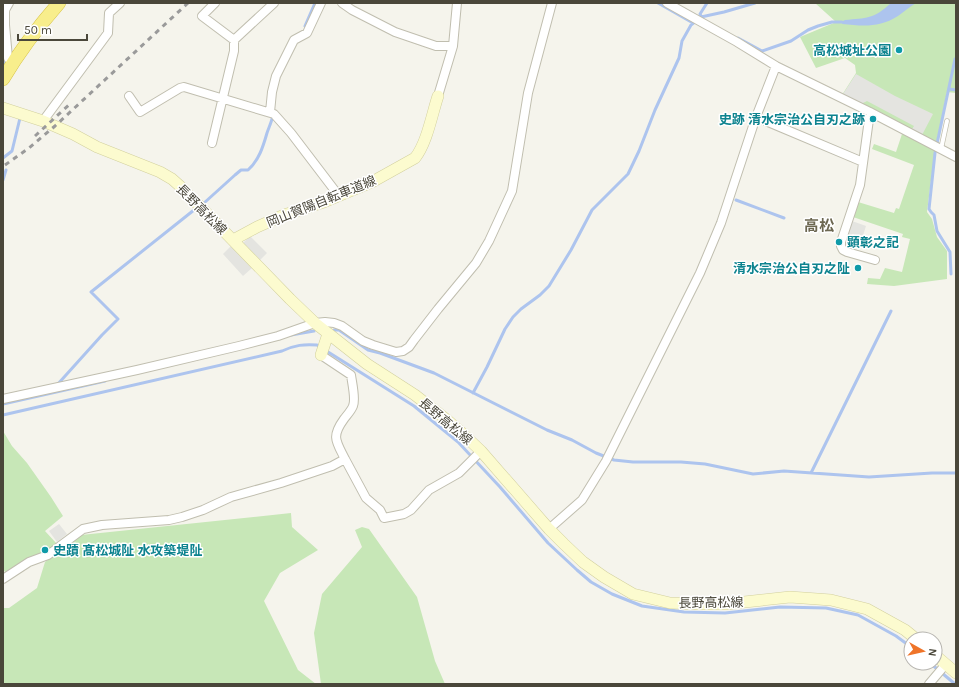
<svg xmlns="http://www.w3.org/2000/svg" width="959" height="687" font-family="Karla,'Noto Sans JP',sans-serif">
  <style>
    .green { fill: #c7e7b7 }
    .parking { fill: #e4e4e0 }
    .water { fill: #adc4ee }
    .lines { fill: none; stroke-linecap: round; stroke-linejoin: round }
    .stream { stroke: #adc4ee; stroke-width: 3 }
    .service-casing { stroke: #c0beaf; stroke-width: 5.5 }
    .minor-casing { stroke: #c0beaf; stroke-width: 10 }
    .secondary-casing { stroke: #d2d09e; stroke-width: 12 }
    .trunk-casing { stroke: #d6c245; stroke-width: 14 }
    .service { stroke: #fff; stroke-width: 4 }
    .minor { stroke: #fff; stroke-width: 8 }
    .secondary { stroke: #fcfbcf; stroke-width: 11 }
    .trunk { stroke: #f8ee8c; stroke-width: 13 }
    .rail { stroke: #9a9a9a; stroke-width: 3; stroke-dasharray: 5 5; stroke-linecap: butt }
    .culture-dot { fill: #0f9aa8; stroke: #fff; stroke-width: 1.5 }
    .labels { text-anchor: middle; stroke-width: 3; stroke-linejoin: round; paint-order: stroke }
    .culture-label { font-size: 13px; font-weight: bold; fill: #0d838f; stroke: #fff; text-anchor: end }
    .street-label { font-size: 13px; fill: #4a473a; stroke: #fff }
    .quarter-label { font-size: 15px; font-weight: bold; fill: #6c6751; stroke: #fff }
  </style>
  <rect width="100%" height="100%" fill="#f5f4ec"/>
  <path class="green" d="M815 3H956V93L947 92 936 144 842 95 856 73 855 65 845 58 816 68 800 37 836 22Z
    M902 134 935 149 927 212 932 219 937 237 947 251V279L894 286 867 284 868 278 880 279 885 268 902 272 910 239 902 237 903 234 853 217 858 202 894 213 896 208 899 209 914 165 872 149 874 144 896 152Z
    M3 431 12 446 27 463 51 497 63 516 45 531 57 544 49 552 29 558 5 572 3 569Z
    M291 513 292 527 318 550 280 573 264 601 298 670 316 684H3V608H9L37 588 45 562 81 535Z
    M362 527 369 529 417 597 435 661 445 684H321L314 633 322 594 362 547 355 530Z"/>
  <path class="parking" d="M856 74 895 96 933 114 922 135 912 129 914 126 867 101 861 104 843 94Z
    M852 221 866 226 859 248 845 243Z
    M250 236 267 253 260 260 243 243Z
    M231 246 252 268 243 276 223 254Z
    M59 524 67 534 57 542 49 531Z"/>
  <path class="water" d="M891 3H916C909 7 904 12 898 16 879 28 863 26 842 24L843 21 845 20C866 18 874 19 891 3Z"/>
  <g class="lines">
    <path class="stream" d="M658 3 693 23
      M702 18 700 14 707 3
      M305 26 315 3
      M738 38 762 51 791 41 808 30 818 26 832 22H842
      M5 56V64
      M949 89 956 90
      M3 158 12 151 20 118
      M3 180 6 170
      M736 200 784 218
      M204 203 235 175 241 170H248C259 160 263 147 267 133 269 127 272 121 273 115
      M951 274 950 252 937 231 934 215 931 212 929 209 935 153 955 59
      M334 330H339L368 350 380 353 434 373 547 430 572 440 596 453 614 460 633 462H681L705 464 753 474 784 471 869 477 932 473H956
      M291 335 314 331
      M57 385 102 335 118 319 91 292 194 210
      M473 393 487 367 505 329 513 317 521 309 540 295 549 286 571 250 592 210 628 174 639 151 655 110 679 58 682 41 691 25 701 17 724 12 755 3
      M3 404 105 381
      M3 415 282 351C295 345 304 344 317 345L414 406 458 442 500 487 548 543 577 570 591 582 612 594 642 606 684 612 725 613 780 607 826 608 858 615 896 636 911 647
      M811 473 891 311
      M930 663 955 684"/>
    <defs>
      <path id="service" d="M941 149 947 121"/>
      <path id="minor" d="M9 3 5 10V25L8 58 12 64
        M215 3 202 16 234 40 274 3
        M342 3 352 10 395 32 436 46H453
        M667 3 737 42 776 66 870 112 956 157
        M129 96 140 112 180 88 184 87 274 114 291 133 339 196
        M438 96 453 46 457 3
        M270 112 272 92 276 76 294 40 307 33 321 3
        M870 112 860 185 841 242V246L843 250 847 252 875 260
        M756 117 863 162
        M43 121 108 33 109 13 120 3
        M212 143 234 51V40
        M3 399 137 370 239 346 278 336 315 323 325 322 334 323 342 326 363 341 373 345 396 352 403 351 409 347 414 340 438 309 476 263 489 241 512 191 528 93 552 3
        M345 459 366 498 380 510 384 518 404 514 411 510 429 490 459 473 481 451
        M549 529 582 500 606 461 700 273 721 223 756 117 776 66
        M3 579 29 562 48 555 83 529 102 525 169 520 182 517 203 510 231 497 281 483 332 466 345 459C336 441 331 437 344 419 347 415 351 411 353 406 356 399 352 383 351 375L321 355
        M929 684 946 664"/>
      <path id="secondary" d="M3 108 43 121 73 134 97 147 160 172 172 179 181 187 290 299 315 323 367 364 415 395 447 420 463 434 481 451 549 529 564 544 583 562 604 577 633 594 670 603 700 604H726L790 597 831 600 867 609 905 630 916 639
        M233 240 257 227 284 215 324 202 372 182 415 158C427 143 432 114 438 96
        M321 355 328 334
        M935 655 956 673"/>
      <path id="trunk" d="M3 79C19 52 38 27 59 3"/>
    </defs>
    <use href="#service" class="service-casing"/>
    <use href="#minor" class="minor-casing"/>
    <use href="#secondary" class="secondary-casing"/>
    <use href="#trunk" class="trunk-casing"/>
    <use href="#service" class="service"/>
    <use href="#minor" class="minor"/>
    <use href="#secondary" class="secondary"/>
    <use href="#trunk" class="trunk"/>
    <path class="rail" d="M35 136 71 103
      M5 165 29 148 55 126 188 3"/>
  </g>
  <g class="culture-dot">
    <circle cx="899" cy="50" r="4"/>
    <circle cx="873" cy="119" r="4"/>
    <circle cx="839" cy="242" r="4"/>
    <circle cx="858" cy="268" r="4"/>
    <circle cx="45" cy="550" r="4"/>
  </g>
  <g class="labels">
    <g class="culture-label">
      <text x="891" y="55">高松城址公園</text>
      <text x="865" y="124">史跡 清水宗治公自刃之跡</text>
      <text x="847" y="247" text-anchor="start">顕彰之記</text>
      <text x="850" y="273">清水宗治公自刃之阯</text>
      <text x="53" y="555" text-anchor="start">史蹟 髙松城阯 水攻築堤阯</text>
    </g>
    <g class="street-label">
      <text transform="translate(321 201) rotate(-22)" y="5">岡山賀陽自転車道線</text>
      <text transform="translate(202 209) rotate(45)" y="5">長野高松線</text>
      <text transform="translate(446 421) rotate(40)" y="5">長野高松線</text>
      <text transform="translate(711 602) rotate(-1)" y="5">長野高松線</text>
    </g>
    <g class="quarter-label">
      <text x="819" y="231">高松</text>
    </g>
  </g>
  <rect width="959" height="687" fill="none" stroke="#4a473a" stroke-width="8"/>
  <g transform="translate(923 651) rotate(98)"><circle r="19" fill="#ffffff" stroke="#b7b5b0"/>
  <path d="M0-3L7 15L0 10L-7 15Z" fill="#ef7429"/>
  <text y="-6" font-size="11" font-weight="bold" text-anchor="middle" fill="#4a473a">N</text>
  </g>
  <path d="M18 34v6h69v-6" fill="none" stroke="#4a473a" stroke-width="2"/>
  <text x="24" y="34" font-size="12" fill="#4a473a" stroke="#ffffff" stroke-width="3" paint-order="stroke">50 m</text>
</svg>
